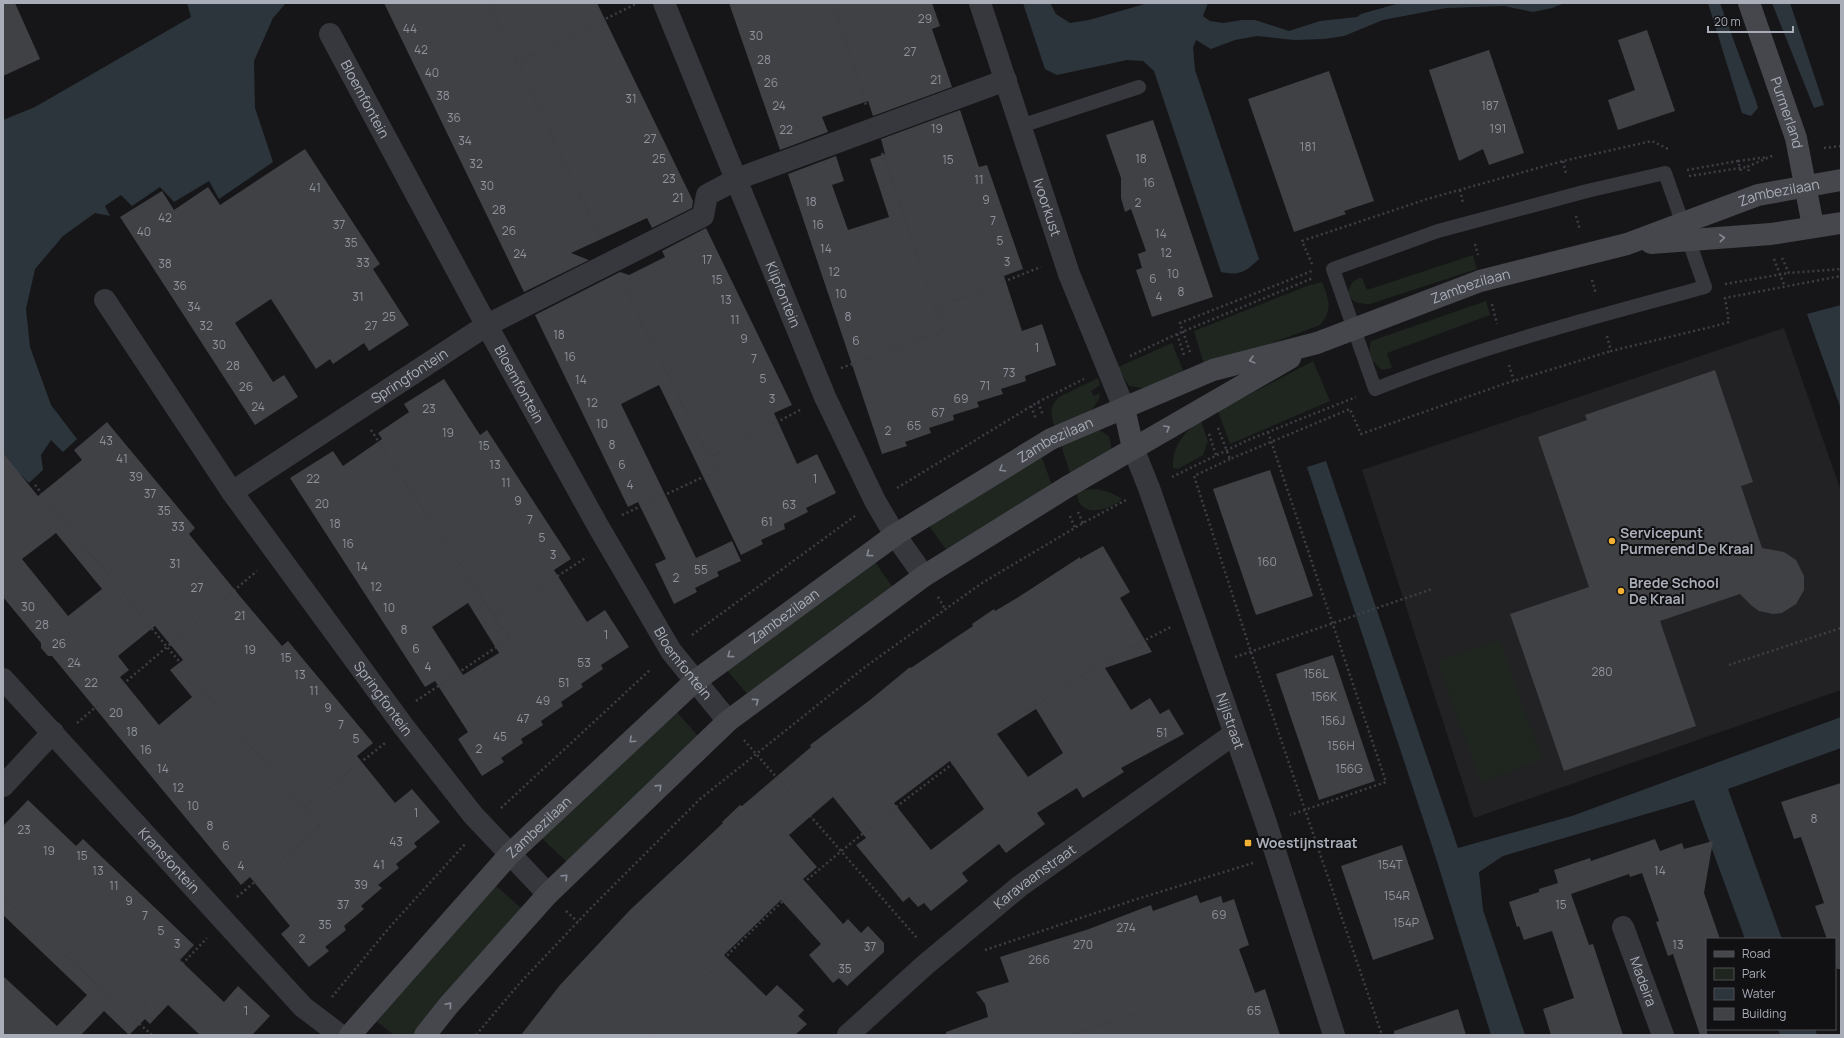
<svg xmlns="http://www.w3.org/2000/svg" width="1844" height="1038" font-family="Manrope,sans-serif">
  <style>
    .built { fill: #222225 }
    .green { fill: #1e261f }
    .water { fill: #2c353c }
    .building { fill: #404145; fill-rule: evenodd }
    .lines { fill: none; stroke-linecap: round; stroke-linejoin: round }
    .path { stroke: #3d3f44; stroke-width: 2.5; stroke-dasharray: 2 3; stroke-linecap: butt }
    .lane { stroke: #37383d; stroke-width: 14 }
    .street { stroke: #37383d; stroke-width: 22 }
    .secondary { stroke: #45474d; stroke-width: 22 }
    .oneway { stroke: #858993 }
    .poi-dot { fill: #f2b134; stroke: #111113; stroke-width: 1.5 }
    .labels { text-anchor: middle; stroke-width: 4; stroke-linejoin: round; paint-order: stroke }
    .number-label { font-size: 12px; fill: #8e929b }
    .street-label { font-size: 14px; fill: #a8adb8; stroke: #111113 }
    .poi-label { font-size: 14px; font-weight: bold; fill: #a8adb8; stroke: #111113; text-anchor: start }
  </style>
  <rect width="100%" height="100%" fill="#161618"/>
  <path class="built" d="M1784 328 1841 491V690L1474 818 1362 470Z"/>
  <path class="green" d="M1473 255 1477 269 1370 304C1365 304 1358 304 1354 301 1343 294 1351 278 1362 278L1367 290Z
    M1322 282C1329 299 1333 310 1320 325L1205 368 1194 331 1307 286Z
    M1486 301 1490 315 1387 353 1392 368 1382 370C1372 361 1367 355 1371 341Z
    M1172 343 1185 375 1142 388 1129 386 1118 367Z
    M1313 361 1330 401 1230 444 1218 411Z
    M1098 378 1100 385 1091 391 1094 396 1100 393 1099 399 1091 411 1056 430C1051 418 1048 407 1059 397Z
    M1201 421 1208 441 1203 455 1178 469 1173 468C1172 447 1184 431 1201 421Z
    M1099 430 1109 436 1111 446 1110 451 1071 476 1061 445Z
    M1041 455 1053 488 947 551 927 523Z
    M1096 489 1109 492 1121 498V500C1107 512 1077 518 1077 492L1080 490Z
    M873 559 893 588 749 696 724 667Z
    M1500 640 1542 760 1480 782 1438 661Z
    M674 709 700 738 567 862 537 834Z
    M492 882 522 909 414 1035H394L372 1018Z"/>
  <path class="water" d="M187 3H286L273 18 254 61 255 108 273 162 219 199 209 181 174 202 160 187 132 206 121 195 105 206 110 216 95 213 63 236 35 269 26 309 30 347 51 405 77 439 63 452 51 440 41 455 43 470 29 483 9 463 3 467V120L35 107 191 17Z
    M1023 3H1050L1056 14 1070 23 1089 20 1148 3H1208L1203 16 1210 21 1223 23 1242 20H1255L1289 31 1320 21 1357 17 1361 14 1400 3H1565L1552 8 1533 12 1504 6 1446 8 1383 20 1344 36 1324 39 1294 40 1257 36 1235 40 1211 49 1196 40 1193 48 1195 70 1259 259C1245 272 1240 276 1221 272L1154 71 1143 61 1127 60 1057 75 1045 69Z
    M1708 3H1720L1756 101 1758 108 1751 116 1742 113Z
    M1772 3H1790L1824 105 1814 108Z
    M1841 305V409L1807 314Z
    M1326 461 1458 848 1572 816 1841 717V748L1728 789 1782 939H1745L1694 800 1503 856 1479 872 1483 910 1525 1035H1491L1435 855 1307 467Z
    M1778 1029H1815L1817 1035H1780Z"/>
  <path class="building" d="M3 3H15L40 59 3 76Z
    M384 3H597L693 201 692 208 652 228 647 218 571 253 589 260 524 292Z
    M729 3H932L940 26 932 29 952 87 873 116 868 101 822 117 828 132 780 150Z
    M1647 30 1675 111 1618 130 1608 100 1635 90 1618 40Z
    M1489 50 1524 153 1489 165 1483 149 1459 161 1429 70Z
    M1329 71 1374 201 1344 211 1346 214 1294 232 1248 99Z
    M960 110 979 167 987 165 1023 269 1004 276 1022 331 1042 324 1056 365 1025 376 1026 381 1001 389 1003 394 977 402 979 407 953 415 954 420 929 428 931 433 905 442 907 446 882 454 788 174 836 156 844 181 832 185 848 230 889 217 870 159 885 154 881 139Z
    M1153 120 1213 297 1152 317 1136 270 1142 268 1138 254 1146 251 1131 209 1125 212 1121 198V178L1106 135Z
    M305 149 380 264 373 269 409 325 369 351 364 343 333 364 330 359 316 369 271 299 235 323 273 382 284 375 298 397 255 425 120 217 162 191 174 210 208 187 220 205Z
    M706 228 792 405 774 413 797 464 817 454 836 493 806 508 808 512 784 524 785 529 761 540 763 544 741 555 659 385 621 404 696 558 732 541 741 561 717 572 719 576 695 588 697 592 674 604 655 564 666 559 638 502 628 507 535 315 620 272 629 275 665 257 662 251Z
    M1715 370 1753 482 1741 486 1762 548 1784 552 1796 560 1804 576V590L1796 604 1782 613 1773 614 1759 611 1752 606 1740 594 1660 621 1696 726 1564 771 1510 614 1589 587 1538 437 1587 420 1585 415Z
    M444 379 480 435 487 430 571 559 554 570 587 622 605 610 629 647 601 665 603 669 581 684 583 687 561 702 563 706 541 721 543 725 521 739 523 743 501 758 504 762 482 776 458 739 468 732 435 681 425 687 290 478 333 451 343 466 382 439 378 433 409 412 404 404ZM468 603 499 653 463 675 432 627Z
    M107 422 195 528 189 534 239 595 282 646 288 641 373 743 357 756 395 803 412 789 440 822 414 843 417 847 396 864 399 868 378 885 382 888 361 906 364 909 344 926 346 930 325 947 329 951 309 967 281 934 290 926 250 877 241 885 52 656H48L41 648V643L3 597V453L38 496 82 460 74 450ZM56 533 102 589 68 616 22 559ZM155 626 183 660 170 670 192 697 159 725 120 677 129 670 118 656Z
    M1270 470 1313 596 1256 615 1213 489Z
    M1103 546 1130 592 1120 598 1152 652 1105 668 1131 710 1150 698 1160 714 1169 709 1184 734 1121 768 1124 772 1083 798 1077 788 1037 813 1045 824 1006 853 999 844 962 873 968 881 931 911 924 903 918 907 909 897 903 902 856 845 866 838 833 797 789 835 817 867 803 879 843 924 848 919 861 933 868 926 884 943V952L847 986 839 978 833 983 809 955 821 944 781 900 724 955 766 996 777 985 804 1010 798 1016 807 1024 795 1035H521L560 985 630 910 723 823 722 822 740 805 742 806 811 747 810 745 870 700 910 667 911 668 952 640 973 626 972 624 994 609 995 611 1017 598 1080 557V559ZM1036 709 1063 753 1028 777 997 734ZM950 761 984 809 931 850 894 803Z
    M1333 655 1375 781 1319 800 1276 674Z
    M1841 783V969H1837L1835 963V939H1827L1815 906 1824 903 1801 837 1794 839 1781 802Z
    M28 800 76 846 83 839 194 945 180 960 224 1002 238 986 270 1016 252 1035H200L168 1005 150 1024 145 1019 129 1035 104 1011 81 1035H3V976L57 1026 87 995 3 915V826Z
    M1655 839 1660 851 1682 843 1684 849 1713 841 1704 893 1720 939H1707V1035H1700L1673 954 1668 956 1656 922 1659 921 1642 873 1630 877 1629 874 1571 894 1589 945 1593 944 1623 1035H1551L1543 1009 1574 998 1552 931 1524 940 1519 926 1517 927 1509 902 1539 892V889L1558 883 1554 870 1590 858 1591 861Z
    M1402 845 1434 939 1373 960 1341 866Z
    M1197 895 1200 903 1221 896 1223 903 1234 899 1249 945 1239 949 1255 993 1265 989 1280 1035H946V1032L988 1017 985 1004 976 992 1009 982 1000 957 1089 929 1151 905 1153 911Z
    M1458 1009 1466 1035H1394V1031Z"/>
  <g class="lines">
    <path class="path" d="M489 3 517 62
      M832 3 866 105
      M1824 148 1841 146
      M882 153 936 308
      M1563 161 1566 174
      M1738 161 1768 157
      M1687 170 1738 161 1742 174
      M1749 171 1747 167 1774 155
      M1689 176 1747 167
      M1460 190 1463 203
      M1576 216 1580 230
      M601 239 517 62 638 3
      M1475 244 1478 255
      M1782 258 1789 273 1841 269
      M1774 259 1785 287
      M1312 264 1302 241 1427 199 1563 161 1652 141 1670 150
      M1592 280 1596 294
      M623 284 706 452 714 455
      M1725 284 1789 273
      M1492 304 1497 324
      M1177 334 1184 355
      M1607 336 1611 351 1715 326 1729 322 1725 298 1841 276
      M1190 352 1180 323 1312 271
      M1130 356 1177 334 1313 278
      M1509 365 1514 381
      M841 368 943 331 936 308 1041 267
      M1038 402 1043 415
      M1031 406 1036 419
      M1218 428 1230 459 1350 409 1361 434 1504 384 1611 351
      M371 430 494 617
      M1268 432 1386 782 1290 815
      M1209 434 1216 455
      M1230 459 1194 476 1251 652 1382 1035
      M1172 477 1248 440 1356 397
      M35 485 167 647 304 808
      M897 488 1038 402 1084 379
      M1078 512 1083 523
      M622 515 716 471 714 455 802 409
      M1070 516 1075 528
      M938 597 945 609
      M692 635 855 516
      M1235 657 1432 589
      M1729 665 1841 628
      M416 701 510 638 494 617 587 557
      M1026 711 1111 657 1171 627
      M77 723 257 571
      M744 740 917 938
      M501 808 651 669
      M3 897 132 1017
      M237 897 320 827 304 808 385 743
      M566 911 578 922
      M985 950 1134 900 1253 863
      M689 995C723 960 756 925 792 893 857 836 925 784 994 733
      M332 997 388 929 465 844
      M152 1035 132 1017 207 938
      M476 1035 519 984 589 910 700 799 865 667 982 583 1083 523 1126 500
      M651 1035 656 1030
      M1072 1035 1137 1013"/>
    <path class="lane" d="M1021 126 1139 87
      M1665 173 1705 287C1594 317 1483 346 1375 389L1333 269 1438 231 1587 191Z"/>
    <g class="street">
      <path id="s1" d="M664 3 825 397 875 501 895 535 924 576"/>
      <path id="s2" d="M980 3 1069 274 1124 408"/>
      <path id="s3" d="M330 34 481 315 598 526 671 651 728 721"/>
      <path id="s4" d="M105 300 232 492 404 727 473 815 548 894"/>
      <path id="s5" d="M1133 448 1149 488 1266 823 1334 1035"/>
      <path id="s6" d="M232 492 487 325 703 216 707 195 737 179 1006 80"/>
      <path id="s7" d="M3 679 303 1007 340 1035"/>
      <path d="M3 786 53 732"/>
      <path id="s8" d="M1623 927 1663 1035"/>
      <path id="s9" d="M848 1035 925 965 1020 886 1234 734"/>
    </g>
    <g class="secondary">
      <path id="s10" d="M1749 3 1796 138 1813 226"/>
      <path d="M1651 243 1771 234 1841 223"/>
      <path d="M1124 408 1133 448"/>
      <path id="s11" d="M350 1035 510 854 694 682 895 535 1051 439 1213 370 1317 343 1480 281 1627 244 1758 195 1841 180"/>
      <path d="M425 1035 448 1006 548 894 728 721 924 576 1067 487 1290 358"/>
    </g>
  </g>
  <defs><path id="oneway-chevron" d="M-2-3.5L2.5 0L-2 3.5" fill="none" stroke-width="1.6" stroke-linecap="round" stroke-linejoin="round"/></defs>
  <g class="oneway">
    <use href="#oneway-chevron" transform="translate(1722 238) rotate(-5)"/>
    <use href="#oneway-chevron" transform="translate(1252 360) rotate(165)"/>
    <use href="#oneway-chevron" transform="translate(1167 428) rotate(-30)"/>
    <use href="#oneway-chevron" transform="translate(1002 469) rotate(149)"/>
    <use href="#oneway-chevron" transform="translate(869 554) rotate(144)"/>
    <use href="#oneway-chevron" transform="translate(730 655) rotate(144)"/>
    <use href="#oneway-chevron" transform="translate(756 701) rotate(-37)"/>
    <use href="#oneway-chevron" transform="translate(632 740) rotate(137)"/>
    <use href="#oneway-chevron" transform="translate(659 787) rotate(-44)"/>
    <use href="#oneway-chevron" transform="translate(565 877) rotate(-44)"/>
    <use href="#oneway-chevron" transform="translate(449 1005) rotate(-49)"/>
  </g>
  <g class="poi-dot">
    <circle cx="1612" cy="541" r="4"/>
    <circle cx="1621" cy="591" r="4"/>
    <rect x="1244" y="839" width="8" height="8" rx="2"/>
  </g>
  <g class="labels">
    <g class="number-label">
      <text x="925" y="23">29</text>
      <text x="410" y="33">44</text>
      <text x="756" y="40">30</text>
      <text x="421" y="54">42</text>
      <text x="910" y="56">27</text>
      <text x="764" y="64">28</text>
      <text x="432" y="77">40</text>
      <text x="936" y="84">21</text>
      <text x="771" y="87">26</text>
      <text x="443" y="100">38</text>
      <text x="631" y="103">31</text>
      <text x="779" y="110">24</text>
      <text x="1490" y="110">187</text>
      <text x="454" y="122">36</text>
      <text x="937" y="133">19</text>
      <text x="1498" y="133">191</text>
      <text x="786" y="134">22</text>
      <text x="650" y="143">27</text>
      <text x="465" y="145">34</text>
      <text x="1308" y="151">181</text>
      <text x="659" y="163">25</text>
      <text x="1141" y="163">18</text>
      <text x="948" y="164">15</text>
      <text x="476" y="168">32</text>
      <text x="669" y="183">23</text>
      <text x="979" y="184">11</text>
      <text x="1149" y="187">16</text>
      <text x="487" y="190">30</text>
      <text x="315" y="192">41</text>
      <text x="678" y="202">21</text>
      <text x="986" y="204">9</text>
      <text x="811" y="206">18</text>
      <text x="1138" y="207">2</text>
      <text x="499" y="214">28</text>
      <text x="165" y="222">42</text>
      <text x="993" y="225">7</text>
      <text x="339" y="229">37</text>
      <text x="818" y="229">16</text>
      <text x="509" y="235">26</text>
      <text x="144" y="236">40</text>
      <text x="1161" y="238">14</text>
      <text x="1000" y="245">5</text>
      <text x="351" y="247">35</text>
      <text x="826" y="253">14</text>
      <text x="1166" y="257">12</text>
      <text x="520" y="258">24</text>
      <text x="707" y="264">17</text>
      <text x="1007" y="266">3</text>
      <text x="363" y="267">33</text>
      <text x="165" y="268">38</text>
      <text x="834" y="276">12</text>
      <text x="1173" y="278">10</text>
      <text x="1153" y="283">6</text>
      <text x="717" y="284">15</text>
      <text x="180" y="290">36</text>
      <text x="1181" y="296">8</text>
      <text x="841" y="298">10</text>
      <text x="358" y="301">31</text>
      <text x="1159" y="301">4</text>
      <text x="726" y="304">13</text>
      <text x="194" y="311">34</text>
      <text x="389" y="321">25</text>
      <text x="848" y="321">8</text>
      <text x="735" y="324">11</text>
      <text x="206" y="330">32</text>
      <text x="371" y="330">27</text>
      <text x="559" y="339">18</text>
      <text x="744" y="343">9</text>
      <text x="856" y="345">6</text>
      <text x="219" y="349">30</text>
      <text x="1037" y="352">1</text>
      <text x="570" y="361">16</text>
      <text x="754" y="363">7</text>
      <text x="233" y="370">28</text>
      <text x="1009" y="377">73</text>
      <text x="763" y="383">5</text>
      <text x="581" y="384">14</text>
      <text x="985" y="390">71</text>
      <text x="246" y="391">26</text>
      <text x="772" y="403">3</text>
      <text x="961" y="403">69</text>
      <text x="592" y="407">12</text>
      <text x="258" y="411">24</text>
      <text x="429" y="413">23</text>
      <text x="938" y="417">67</text>
      <text x="602" y="428">10</text>
      <text x="914" y="430">65</text>
      <text x="888" y="435">2</text>
      <text x="448" y="437">19</text>
      <text x="106" y="445">43</text>
      <text x="612" y="449">8</text>
      <text x="484" y="450">15</text>
      <text x="122" y="463">41</text>
      <text x="495" y="469">13</text>
      <text x="622" y="469">6</text>
      <text x="136" y="481">39</text>
      <text x="313" y="483">22</text>
      <text x="815" y="483">1</text>
      <text x="506" y="487">11</text>
      <text x="630" y="489">4</text>
      <text x="150" y="498">37</text>
      <text x="518" y="505">9</text>
      <text x="322" y="508">20</text>
      <text x="789" y="509">63</text>
      <text x="164" y="515">35</text>
      <text x="530" y="524">7</text>
      <text x="767" y="526">61</text>
      <text x="335" y="528">18</text>
      <text x="178" y="531">33</text>
      <text x="542" y="542">5</text>
      <text x="348" y="548">16</text>
      <text x="553" y="559">3</text>
      <text x="1267" y="566">160</text>
      <text x="175" y="568">31</text>
      <text x="362" y="571">14</text>
      <text x="701" y="574">55</text>
      <text x="676" y="582">2</text>
      <text x="376" y="591">12</text>
      <text x="197" y="592">27</text>
      <text x="28" y="611">30</text>
      <text x="389" y="612">10</text>
      <text x="240" y="620">21</text>
      <text x="42" y="629">28</text>
      <text x="404" y="634">8</text>
      <text x="606" y="639">1</text>
      <text x="59" y="648">26</text>
      <text x="416" y="653">6</text>
      <text x="250" y="654">19</text>
      <text x="286" y="662">15</text>
      <text x="74" y="667">24</text>
      <text x="584" y="667">53</text>
      <text x="428" y="671">4</text>
      <text x="1602" y="676">280</text>
      <text x="1316" y="678">156L</text>
      <text x="300" y="679">13</text>
      <text x="91" y="687">22</text>
      <text x="564" y="687">51</text>
      <text x="314" y="695">11</text>
      <text x="1324" y="701">156K</text>
      <text x="543" y="705">49</text>
      <text x="328" y="712">9</text>
      <text x="116" y="717">20</text>
      <text x="523" y="723">47</text>
      <text x="1333" y="725">156J</text>
      <text x="341" y="729">7</text>
      <text x="132" y="736">18</text>
      <text x="1162" y="737">51</text>
      <text x="500" y="741">45</text>
      <text x="356" y="743">5</text>
      <text x="1341" y="750">156H</text>
      <text x="479" y="753">2</text>
      <text x="146" y="754">16</text>
      <text x="163" y="773">14</text>
      <text x="1349" y="773">156G</text>
      <text x="178" y="792">12</text>
      <text x="193" y="810">10</text>
      <text x="416" y="817">1</text>
      <text x="1814" y="823">8</text>
      <text x="210" y="830">8</text>
      <text x="24" y="834">23</text>
      <text x="396" y="846">43</text>
      <text x="226" y="850">6</text>
      <text x="49" y="855">19</text>
      <text x="82" y="860">15</text>
      <text x="379" y="869">41</text>
      <text x="1390" y="869">154T</text>
      <text x="241" y="870">4</text>
      <text x="98" y="875">13</text>
      <text x="1660" y="875">14</text>
      <text x="361" y="889">39</text>
      <text x="114" y="890">11</text>
      <text x="1397" y="900">154R</text>
      <text x="129" y="905">9</text>
      <text x="343" y="909">37</text>
      <text x="1561" y="909">15</text>
      <text x="1219" y="919">69</text>
      <text x="145" y="920">7</text>
      <text x="1406" y="927">154P</text>
      <text x="325" y="929">35</text>
      <text x="1126" y="932">274</text>
      <text x="161" y="935">5</text>
      <text x="302" y="943">2</text>
      <text x="177" y="948">3</text>
      <text x="1083" y="949">270</text>
      <text x="1678" y="949">13</text>
      <text x="870" y="951">37</text>
      <text x="1039" y="964">266</text>
      <text x="845" y="973">35</text>
      <text x="246" y="1015">1</text>
      <text x="1254" y="1015">65</text>
    </g>
    <g class="street-label">
      <text dy="5" stroke="none"><textPath href="#s3" startOffset="74">Bloemfontein</textPath></text>
      <text dy="5" stroke="none"><textPath href="#s10" startOffset="116">Purmerland</textPath></text>
      <text dy="5" stroke="none"><textPath href="#s11" startOffset="1696">Zambezilaan</textPath></text>
      <text dy="5" stroke="none"><textPath href="#s2" startOffset="215">Ivoorkust</textPath></text>
      <text dy="5" stroke="none"><textPath href="#s11" startOffset="1373">Zambezilaan</textPath></text>
      <text dy="5" stroke="none"><textPath href="#s1" startOffset="315">Klipfontein</textPath></text>
      <text dy="5" stroke="none"><textPath href="#s6" startOffset="212">Springfontein</textPath></text>
      <text dy="5" stroke="none"><textPath href="#s3" startOffset="398">Bloemfontein</textPath></text>
      <text dy="5" stroke="none"><textPath href="#s11" startOffset="929">Zambezilaan</textPath></text>
      <text dy="5" stroke="none"><textPath href="#s11" startOffset="605">Zambezilaan</textPath></text>
      <text dy="5" stroke="none"><textPath href="#s3" startOffset="722">Bloemfontein</textPath></text>
      <text dy="5" stroke="none"><textPath href="#s4" startOffset="486">Springfontein</textPath></text>
      <text dy="5" stroke="none"><textPath href="#s5" startOffset="290">Nijlstraat</textPath></text>
      <text dy="5" stroke="none"><textPath href="#s11" startOffset="281">Zambezilaan</textPath></text>
      <text dy="5" stroke="none"><textPath href="#s7" startOffset="246">Kransfontein</textPath></text>
      <text dy="5" stroke="none"><textPath href="#s9" startOffset="245">Karavaanstraat</textPath></text>
      <text dy="5" stroke="none"><textPath href="#s8" startOffset="58">Madeira</textPath></text>
    </g>
    <g class="poi-label">
      <text x="1620" y="538">Servicepunt<tspan x="1620" dy="16">Purmerend De Kraal</tspan></text>
      <text x="1629" y="588">Brede School<tspan x="1629" dy="16">De Kraal</tspan></text>
      <text x="1256" y="848">Woestijnstraat</text>
    </g>
  </g>
  <rect width="1844" height="1038" fill="none" stroke="#a8adb8" stroke-width="8"/>
  <rect x="1706" y="938" width="130" height="92" fill="#111113" stroke="#4d4f55"/>
  <rect x="1714" y="951" width="20" height="6" fill="#45474d" stroke="#4d4f55"/>
  <text x="1742" y="958" font-size="12" fill="#a8adb8">Road</text>
  <rect x="1714" y="968" width="20" height="12" fill="#1e261f" stroke="#4d4f55"/>
  <text x="1742" y="978" font-size="12" fill="#a8adb8">Park</text>
  <rect x="1714" y="988" width="20" height="12" fill="#2c353c" stroke="#4d4f55"/>
  <text x="1742" y="998" font-size="12" fill="#a8adb8">Water</text>
  <rect x="1714" y="1008" width="20" height="12" fill="#404145" stroke="#4d4f55"/>
  <text x="1742" y="1018" font-size="12" fill="#a8adb8">Building</text>
  <path d="M1708 26v6h85v-6" fill="none" stroke="#a8adb8" stroke-width="2"/>
  <text x="1714" y="26" font-size="12" fill="#a8adb8" stroke="#111113" stroke-width="3" paint-order="stroke">20 m</text>
</svg>
